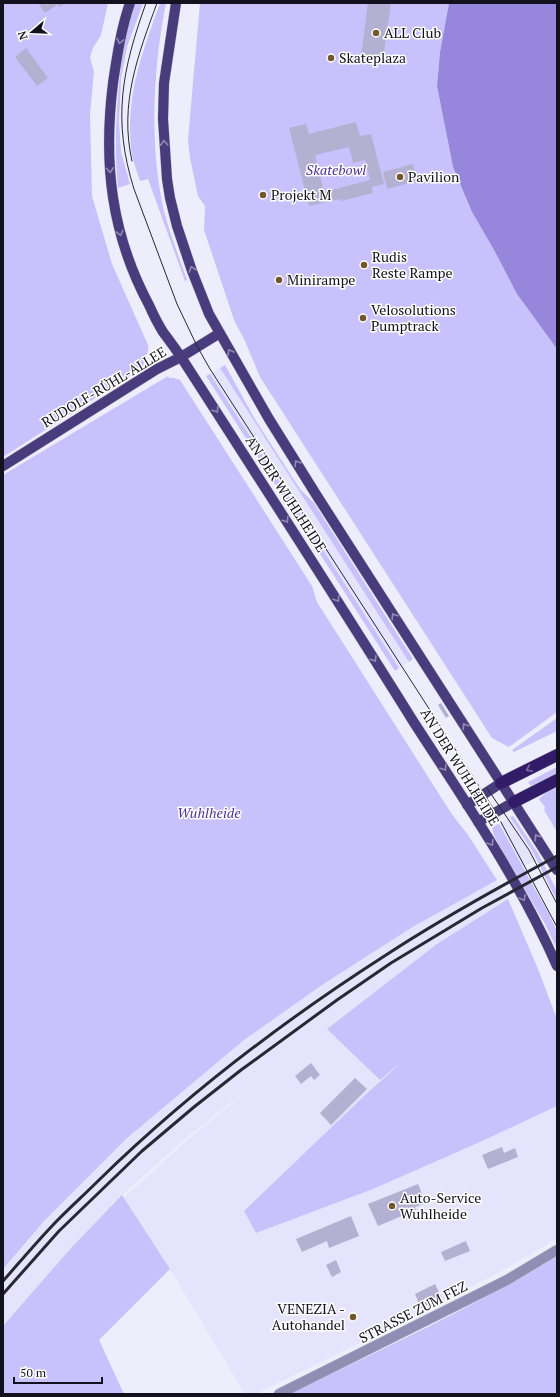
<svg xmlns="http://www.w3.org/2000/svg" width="560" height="1397" font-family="'PT Serif',serif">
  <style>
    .built { fill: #e6e3fd }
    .green { fill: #c8c1fb }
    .water { fill: #9687dd }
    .building { fill: #b4b0d2; fill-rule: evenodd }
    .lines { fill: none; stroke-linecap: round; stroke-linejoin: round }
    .minor-casing { stroke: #cbcad7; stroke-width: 11 }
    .major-casing { stroke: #cbcad7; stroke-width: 11 }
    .highway-casing { stroke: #cbcad7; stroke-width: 13 }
    .minor { stroke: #928db3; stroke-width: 10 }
    .major { stroke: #493c7d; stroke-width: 10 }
    .highway { stroke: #321c68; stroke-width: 12 }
    .tram { stroke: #282733; stroke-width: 1 }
    .rail { stroke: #282733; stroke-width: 3 }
    .oneway { stroke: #928ab1 }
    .oneway2 { stroke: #7a6b9d }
    .poi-dot { fill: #715729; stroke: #fff; stroke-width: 1.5 }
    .labels { text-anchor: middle; stroke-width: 3; stroke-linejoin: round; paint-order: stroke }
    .poi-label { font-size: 14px; fill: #12111d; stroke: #fff; text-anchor: start }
    .park-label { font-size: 14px; font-style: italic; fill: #4d3295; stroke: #fff }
    .street-label { font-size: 14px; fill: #12111d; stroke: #fff }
  </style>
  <rect width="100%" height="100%" fill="#eeedfb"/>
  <path class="built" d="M220 368 409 662 399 668 210 374Z
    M510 817 537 860 523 867 499 824Z
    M497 880 508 899 437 944 374 994 327 1029 380 1080 244 1212 256 1233 373 1189 480 1142 557 1106V1238L511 1266 411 1318 255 1394H245L170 1269 124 1198 190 1138 265 1076 187 1137 122 1195 71 1248 3 1326V1269L45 1220 126 1139 244 1040 325 983 411 928Z"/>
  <path class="green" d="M3 3H108L101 35 93 48 90 57 94 72 90 114 92 196 112 264 148 345C149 352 147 356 143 360L145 365 139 370 3 457Z
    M135 3H143L127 47 121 79 119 123 121 152 130 184 118 188C114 147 116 107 121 66 124 45 127 23 135 3Z
    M160 3H166C153 68 149 146 164 211 170 234 179 257 187 280L185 281 148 179 140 181C137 171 132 159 131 149 126 93 142 54 160 3Z
    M200 3H449L440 52 437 86 453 167 472 212 494 250 517 294 557 349V712L509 747 492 738 260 377 245 341 234 320 204 230 205 206 198 196 190 158 188 140Z
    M225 365 256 421 300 489 314 503 413 659 409 662 220 368Z
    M210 374 399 668 395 671 206 376Z
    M168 376 169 378H174L180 380 312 586 317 602 451 813 468 835 497 880 411 928 325 983 244 1040 126 1139 45 1220 3 1269V475Z
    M557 718V731L514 752 512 750Z
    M557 767V774L531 786 528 782Z
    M557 786V832L544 810 545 807 539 799 547 792Z
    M513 816 538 853 557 891V901L533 852 510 817Z
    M499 824 550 916 557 932V949L545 924 494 836 492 827Z
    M508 899 538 969 557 1019V1106L480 1142 373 1189 256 1233 244 1211 366 1094 403 1061 380 1080 327 1029 437 944Z
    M122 1195 170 1269 99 1340 124 1394H3V1326L71 1248Z
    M557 1256V1394H290C380 1350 471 1309 557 1256Z"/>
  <path class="water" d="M449 3H557V349L517 294 494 250 472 212 453 167 437 86 440 52Z"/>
  <path class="building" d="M38 3H66L60 7 58 4 45 13Z
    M368 3H391L383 59 361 56Z
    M26 48 48 78 37 86 15 57Z
    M356 122 360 136 371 134 384 184 372 187 373 193 341 201 340 199 309 206 289 128 306 124 309 134ZM349 147 353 163 365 160 370 180 324 192 315 155Z
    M413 164 417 181 387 189 383 172Z
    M441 703 449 716 446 718 438 705Z
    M443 738 451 751 449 753 440 740Z
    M311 1063 320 1075 314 1080 311 1076 301 1084 295 1076Z
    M355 1078 367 1089 331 1125 320 1113Z
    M502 1147 504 1153 515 1148 518 1157 488 1169 482 1155Z
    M418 1184 426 1203 415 1207 416 1210 378 1226 368 1204Z
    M351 1216 359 1236 329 1248 327 1241 302 1252 296 1239Z
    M466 1241 470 1251 445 1261 441 1252Z
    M336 1260 341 1272 332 1277 326 1265Z
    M435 1284 442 1298 421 1308 415 1294Z"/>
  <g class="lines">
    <defs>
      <path id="minor" d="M279 1394 507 1280 557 1250"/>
      <path id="major" d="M130 3C121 29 117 56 113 83 103 163 111 234 149 305 153 314 158 324 163 332 169 340 175 348 181 357 259 478 337 599 413 721 464 800 519 879 557 966
        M176 3 164 83 163 119 167 179 170 198 177 226 192 271 209 314 269 419 317 496 557 870
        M3 466 157 369 181 357 220 333
        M467 805 501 783
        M478 822 514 802"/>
      <path id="highway" d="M501 783 557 755
        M514 802 557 780"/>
    </defs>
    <use href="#minor" class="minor-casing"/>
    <use href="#major" class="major-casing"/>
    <use href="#highway" class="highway-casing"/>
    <use href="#minor" class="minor"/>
    <use href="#major" class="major"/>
    <use href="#highway" class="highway"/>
    <path class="tram" d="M146 3C122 70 112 119 134 189L177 304 197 346 210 369 495 811 557 927
      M132 161C119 104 138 55 157 3
      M487 788 529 850 557 904"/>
    <path class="rail" d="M3 1281C19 1263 35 1244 52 1226 67 1210 83 1196 98 1181 185 1096 283 1021 386 955 441 919 499 887 557 856
      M3 1294 59 1231 142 1151 194 1107 241 1070 337 1000 391 963 482 908 557 867"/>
  </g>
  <defs><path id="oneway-chevron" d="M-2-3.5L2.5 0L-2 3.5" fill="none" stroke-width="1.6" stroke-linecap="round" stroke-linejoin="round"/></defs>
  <g class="oneway">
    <use href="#oneway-chevron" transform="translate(120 41) rotate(102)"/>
    <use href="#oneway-chevron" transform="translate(164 143) rotate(-94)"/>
    <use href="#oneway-chevron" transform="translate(110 170) rotate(86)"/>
    <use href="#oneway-chevron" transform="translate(120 233) rotate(76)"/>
    <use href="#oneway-chevron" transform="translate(192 269) rotate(-109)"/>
    <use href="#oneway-chevron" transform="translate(230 352) rotate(-120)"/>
    <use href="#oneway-chevron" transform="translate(216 410) rotate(57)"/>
    <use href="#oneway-chevron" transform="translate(297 463) rotate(-122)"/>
    <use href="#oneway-chevron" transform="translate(286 520) rotate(57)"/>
    <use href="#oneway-chevron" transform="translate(337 599) rotate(58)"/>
    <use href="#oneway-chevron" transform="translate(394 616) rotate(-123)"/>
    <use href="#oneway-chevron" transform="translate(374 659) rotate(58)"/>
    <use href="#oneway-chevron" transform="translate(465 726) rotate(-123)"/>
    <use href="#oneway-chevron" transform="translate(444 768) rotate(58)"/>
    <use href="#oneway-chevron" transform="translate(537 837) rotate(-123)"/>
    <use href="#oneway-chevron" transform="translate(491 843) rotate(58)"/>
    <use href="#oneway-chevron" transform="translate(523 898) rotate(61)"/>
  </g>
  <use class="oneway2" href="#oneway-chevron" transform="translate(529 769) rotate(154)"/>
  <g class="poi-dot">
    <circle cx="376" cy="33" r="4"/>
    <circle cx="331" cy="58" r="4"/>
    <circle cx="400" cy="177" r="4"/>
    <circle cx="263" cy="195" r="4"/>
    <circle cx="364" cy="265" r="4"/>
    <circle cx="279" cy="280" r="4"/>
    <circle cx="363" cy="318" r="4"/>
    <circle cx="392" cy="1206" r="4"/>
    <circle cx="353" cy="1317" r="4"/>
  </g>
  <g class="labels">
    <g class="poi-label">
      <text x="384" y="38">ALL Club</text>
      <text x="339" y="63">Skateplaza</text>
      <text x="408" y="182">Pavilion</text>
      <text x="271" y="200">Projekt M</text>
      <text x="372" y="262">Rudis<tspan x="372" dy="16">Reste Rampe</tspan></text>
      <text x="287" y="285">Minirampe</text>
      <text x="371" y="315">Velosolutions<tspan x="371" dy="16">Pumptrack</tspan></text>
      <text x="400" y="1203">Auto-Service<tspan x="400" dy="16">Wuhlheide</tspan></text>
      <text x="345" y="1314" text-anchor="end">VENEZIA -<tspan x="345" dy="16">Autohandel</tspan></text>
    </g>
    <g class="park-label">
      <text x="336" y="175">Skatebowl</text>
      <text x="209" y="818">Wuhlheide</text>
    </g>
    <g class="street-label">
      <text transform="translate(104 387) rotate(-31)" y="5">RUDOLF-RÜHL-ALLEE</text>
      <text transform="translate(286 494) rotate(57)" y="5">AN DER WUHLHEIDE</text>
      <text transform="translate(460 767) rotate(58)" y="5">AN DER WUHLHEIDE</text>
      <text transform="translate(413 1312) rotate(-27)" y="5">STRASSE ZUM FEZ</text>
    </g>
  </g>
  <rect width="560" height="1397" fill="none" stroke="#12111d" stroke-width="8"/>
  <g transform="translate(32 32) rotate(251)" stroke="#ffffff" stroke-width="3" paint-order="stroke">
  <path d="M0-3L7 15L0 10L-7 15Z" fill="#12111d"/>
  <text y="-6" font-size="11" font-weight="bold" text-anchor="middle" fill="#12111d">N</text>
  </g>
  <path d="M14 1377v6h88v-6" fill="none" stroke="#12111d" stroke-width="2"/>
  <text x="20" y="1377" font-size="12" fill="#12111d" stroke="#ffffff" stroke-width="3" paint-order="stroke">50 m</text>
</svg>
